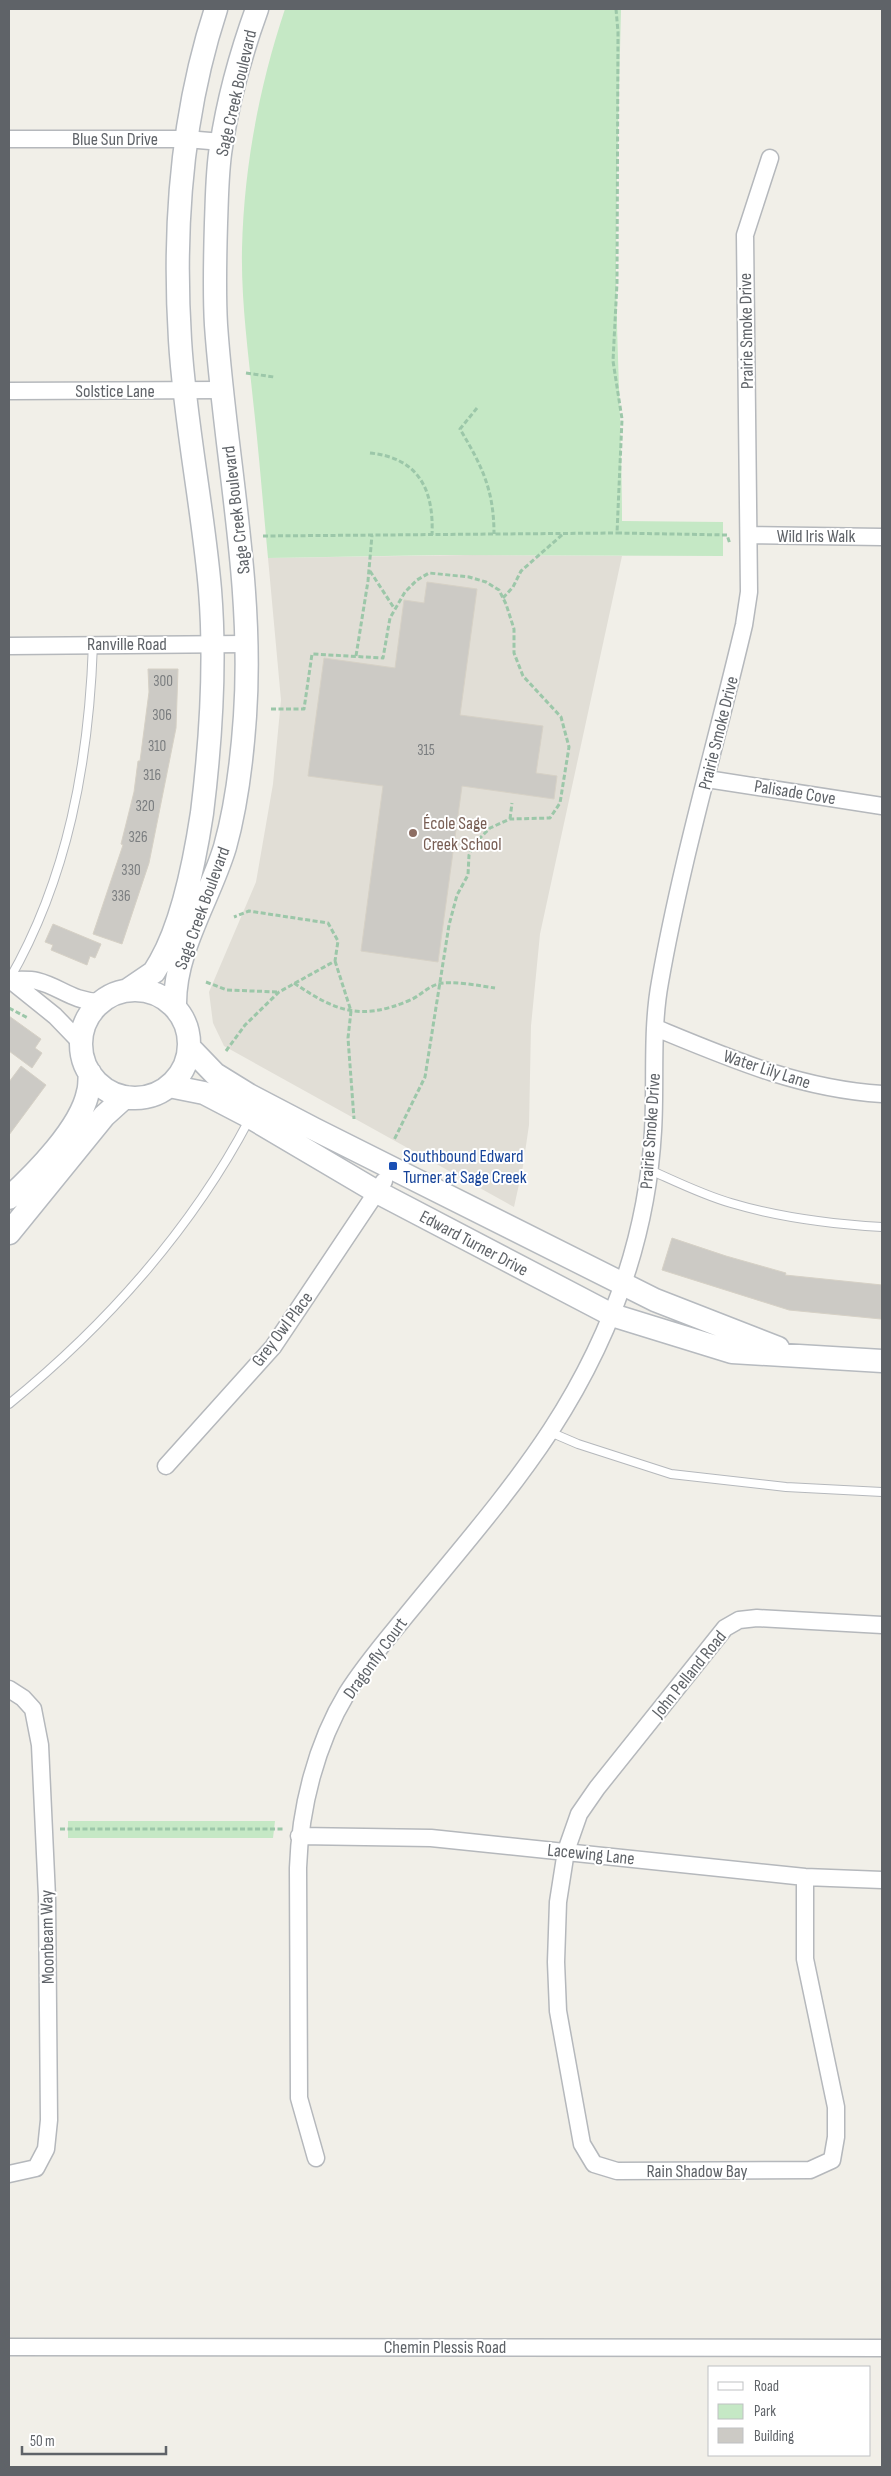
<svg xmlns="http://www.w3.org/2000/svg" width="891" height="2476" font-family="'Sofia Sans Condensed',sans-serif">
  <style>
    .education { fill: #e1ded6 }
    .green { fill: #c5e8c5 }
    .building { fill: #cccac5; stroke: #d6d1c6 }
    .lines { fill: none; stroke-linecap: round; stroke-linejoin: round }
    .lane-casing { stroke: #b5b8bc; stroke-width: 10 }
    .street-casing { stroke: #b5b8bc; stroke-width: 19 }
    .secondary-casing { stroke: #b6babf; stroke-width: 25 }
    .path { stroke: #9cc7a9; stroke-width: 3; stroke-dasharray: 5 2.5; stroke-linecap: butt }
    .lane { stroke: #fff; stroke-width: 8 }
    .street { stroke: #fff; stroke-width: 16 }
    .secondary { stroke: #fff; stroke-width: 22 }
    .education-dot { fill: #8d6e63; stroke: #fff; stroke-width: 2 }
    .transit-dot { fill: #1a4fb4; stroke: #fff; stroke-width: 2 }
    .labels { text-anchor: middle; stroke-width: 4; stroke-linejoin: round; paint-order: stroke }
    .number-label { font-size: 15px; fill: #7a7d7f }
    .street-label { font-size: 18px; fill: #5f6368; stroke: #fff }
    .education-label { font-size: 18px; fill: #785e54; stroke: #fff; text-anchor: start }
    .transit-label { font-size: 18px; fill: #164399; stroke: #fff; text-anchor: start }
  </style>
  <rect width="100%" height="100%" fill="#f1efe8"/>
  <path class="education" d="M471 555 622 556 540 934 531 1026 529 1125 523 1166 514 1207 224 1046 213 1023 209 992 256 882 273 784 281 700 268 558Z"/>
  <path class="green" d="M9 9H188L9 10Z
    M285 9H628H621C619 98 616 186 616 275 617 357 622 439 622 521L723 522V556L441 555 268 558C263 505 259 453 253 400 248 350 241 300 242 249 244 167 259 87 285 9Z
    M68 1821H275L273 1838H68Z"/>
  <path class="building" d="M427 582 477 589 460 715 543 726 536 773 557 776 554 799 462 786 438 962 361 951 383 786 308 776 324 658 395 668 404 600 424 603Z
    M148 669H178L176 728 149 863 122 944 93 934 123 845 121 844 134 792 138 761H140L149 692Z
    M53 924 101 944 95 958 90 956 87 965 51 950 53 945 45 942Z
    M9 1016 41 1039 35 1048 42 1053 32 1068 9 1051Z
    M21 1066 46 1085 9 1135V1082Z
    M672 1238 726 1256 786 1273 785 1275 882 1285 881 1319 789 1310 662 1270Z"/>
  <g class="lines">
    <defs>
      <path id="lane" d="M9 980C68 878 89 761 93 644
        M650 1170C677 1182 703 1195 731 1203 781 1218 831 1224 882 1227
        M9 1404C105 1326 191 1230 249 1120
        M550 1432 578 1444 671 1474 786 1487 882 1492"/>
      <path id="street" d="M9 139H186L222 142
        M9 391 222 390
        M749 535 882 537
        M9 646 246 644
        M707 779 882 806
        M9 979 55 1016 81 1043
        M10 980C18 980 29 979 37 981 61 987 71 1001 100 1002
        M656 1028C731 1059 800 1089 882 1094
        M166 1466 273 1347 384 1181
        M9 1689 23 1698 33 1709 40 1745 47 1897 49 2120 46 2149 36 2168 9 2174
        M299 1836 431 1838 805 1877 882 1880
        M805 1877V1959L836 2107V2137L832 2160 810 2170 617 2171 594 2164 582 2144 558 2011 556 1962 558 1902 566 1851 579 1814 597 1788 725 1628 739 1620 757 1618 882 1625
        M316 2158 299 2098 298 1868C300 1808 316 1744 347 1693 365 1664 388 1638 409 1612 458 1552 509 1494 551 1430 610 1339 647 1239 653 1131 656 1082 651 1031 660 982 681 862 716 744 744 625L749 592 745 235 770 158
        M9 2347 882 2348"/>
      <path id="secondary" d="M129 989 154 972 160 962C183 922 195 859 202 813 211 740 216 664 210 590 203 507 185 424 180 340 173 228 181 116 216 9
        M81 1044a54 54 0 1 1 108 0a54 54 0 1 1-108 0Z
        M175 1006C174 950 209 900 225 847 237 804 242 760 245 716 254 584 225 456 216 325 214 291 215 257 216 223 217 198 217 171 221 147 228 100 241 53 257 9
        M190 1048 215 1074 249 1095 314 1129 655 1300 778 1348
        M169 1086 204 1093 250 1117 377 1192 612 1315 732 1352 882 1361
        M9 1198C35 1174 81 1128 88 1092 90 1086 89 1079 90 1073
        M9 1233 104 1116 125 1097"/>
    </defs>
    <use href="#lane" class="lane-casing"/>
    <use href="#street" class="street-casing"/>
    <use href="#secondary" class="secondary-casing"/>
    <path class="path" d="M616 9 618 32 617 283 613 361 622 419 617 533 727 535 730 544
      M246 373 274 377
      M477 408 460 429C482 466 494 490 494 534
      M370 453C419 458 434 490 432 535
      M263 536 617 533
      M370 571 394 608
      M503 598 513 587 521 571 563 534
      M356 656 368 581 372 535
      M271 709H304L312 654 383 658 390 618 405 592 417 580 429 573 469 577 486 582 499 590 506 604 514 629V653L523 676 561 717 569 747 560 803 550 818 510 819 490 828 474 844 469 855 468 875 457 895 449 925 425 1077 394 1140
      M510 819 512 803
      M335 961 351 1011 348 1038 354 1119
      M206 982 227 990 278 992
      M294 983C335 1011 360 1021 408 1001 419 997 427 987 438 984 451 980 481 986 495 988
      M9 1008 28 1018
      M226 1051 245 1025 279 992 335 961 338 941 328 923 249 911 234 917
      M60 1829H284"/>
    <use href="#lane" class="lane"/>
    <use href="#street" class="street"/>
    <use href="#secondary" class="secondary"/>
  </g>
  <circle class="education-dot" cx="413" cy="833" r="5"/>
  <rect class="transit-dot" x="388" y="1161" width="10" height="10" rx="2.5"/>
  <g class="labels">
    <g class="number-label">
      <text x="163" y="686">300</text>
      <text x="162" y="720">306</text>
      <text x="157" y="751">310</text>
      <text x="426" y="755">315</text>
      <text x="152" y="780">316</text>
      <text x="145" y="811">320</text>
      <text x="138" y="842">326</text>
      <text x="131" y="875">330</text>
      <text x="121" y="901">336</text>
    </g>
    <g class="street-label">
      <text transform="translate(236 93) rotate(-77)" y="6">Sage Creek Boulevard</text>
      <text x="115" y="145">Blue Sun Drive</text>
      <text transform="translate(746 331) rotate(-91)" y="6">Prairie Smoke Drive</text>
      <text x="115" y="397">Solstice Lane</text>
      <text transform="translate(236 510) rotate(-97)" y="6">Sage Creek Boulevard</text>
      <text x="816" y="542">Wild Iris Walk</text>
      <text x="127" y="650">Ranville Road</text>
      <text transform="translate(718 733) rotate(-76)" y="6">Prairie Smoke Drive</text>
      <text transform="translate(795 792) rotate(9)" y="6">Palisade Cove</text>
      <text transform="translate(202 908) rotate(-70)" y="6">Sage Creek Boulevard</text>
      <text transform="translate(767 1069) rotate(18)" y="6">Water Lily Lane</text>
      <text transform="translate(650 1131) rotate(-86)" y="6">Prairie Smoke Drive</text>
      <text transform="translate(474 1243) rotate(28)" y="6">Edward Turner Drive</text>
      <text transform="translate(282 1329) rotate(-53)" y="6">Grey Owl Place</text>
      <text transform="translate(375 1658) rotate(-54)" y="6">Dragonfly Court</text>
      <text transform="translate(689 1674) rotate(-51)" y="6">John Pelland Road</text>
      <text transform="translate(591 1854) rotate(6)" y="6">Lacewing Lane</text>
      <text transform="translate(47 1937) rotate(-91)" y="6">Moonbeam Way</text>
      <text x="697" y="2177">Rain Shadow Bay</text>
      <text x="445" y="2353">Chemin Plessis Road</text>
    </g>
    <g class="education-label">
      <text x="423" y="829">École Sage<tspan x="423" dy="21">Creek School</tspan></text>
    </g>
    <g class="transit-label">
      <text x="403" y="1162">Southbound Edward<tspan x="403" dy="21">Turner at Sage Creek</tspan></text>
    </g>
  </g>
  <rect width="891" height="2476" fill="none" stroke="#5f6368" stroke-width="20"/>
  <rect x="708" y="2366" width="162" height="90" fill="#ffffff" stroke="#bfc1c3"/>
  <rect x="718" y="2382" width="25" height="8" fill="#ffffff" stroke="#bfc1c3"/>
  <text x="754" y="2391" font-size="15" fill="#5f6368">Road</text>
  <rect x="718" y="2404" width="25" height="15" fill="#c5e8c5" stroke="#bfc1c3"/>
  <text x="754" y="2416" font-size="15" fill="#5f6368">Park</text>
  <rect x="718" y="2428" width="25" height="15" fill="#cccac5" stroke="#bfc1c3"/>
  <text x="754" y="2441" font-size="15" fill="#5f6368">Building</text>
  <path d="M22 2446v8h144v-8" fill="none" stroke="#5f6368" stroke-width="2.5"/>
  <text x="30" y="2446" font-size="15" fill="#5f6368" stroke="#ffffff" stroke-width="4" paint-order="stroke">50 m</text>
</svg>
